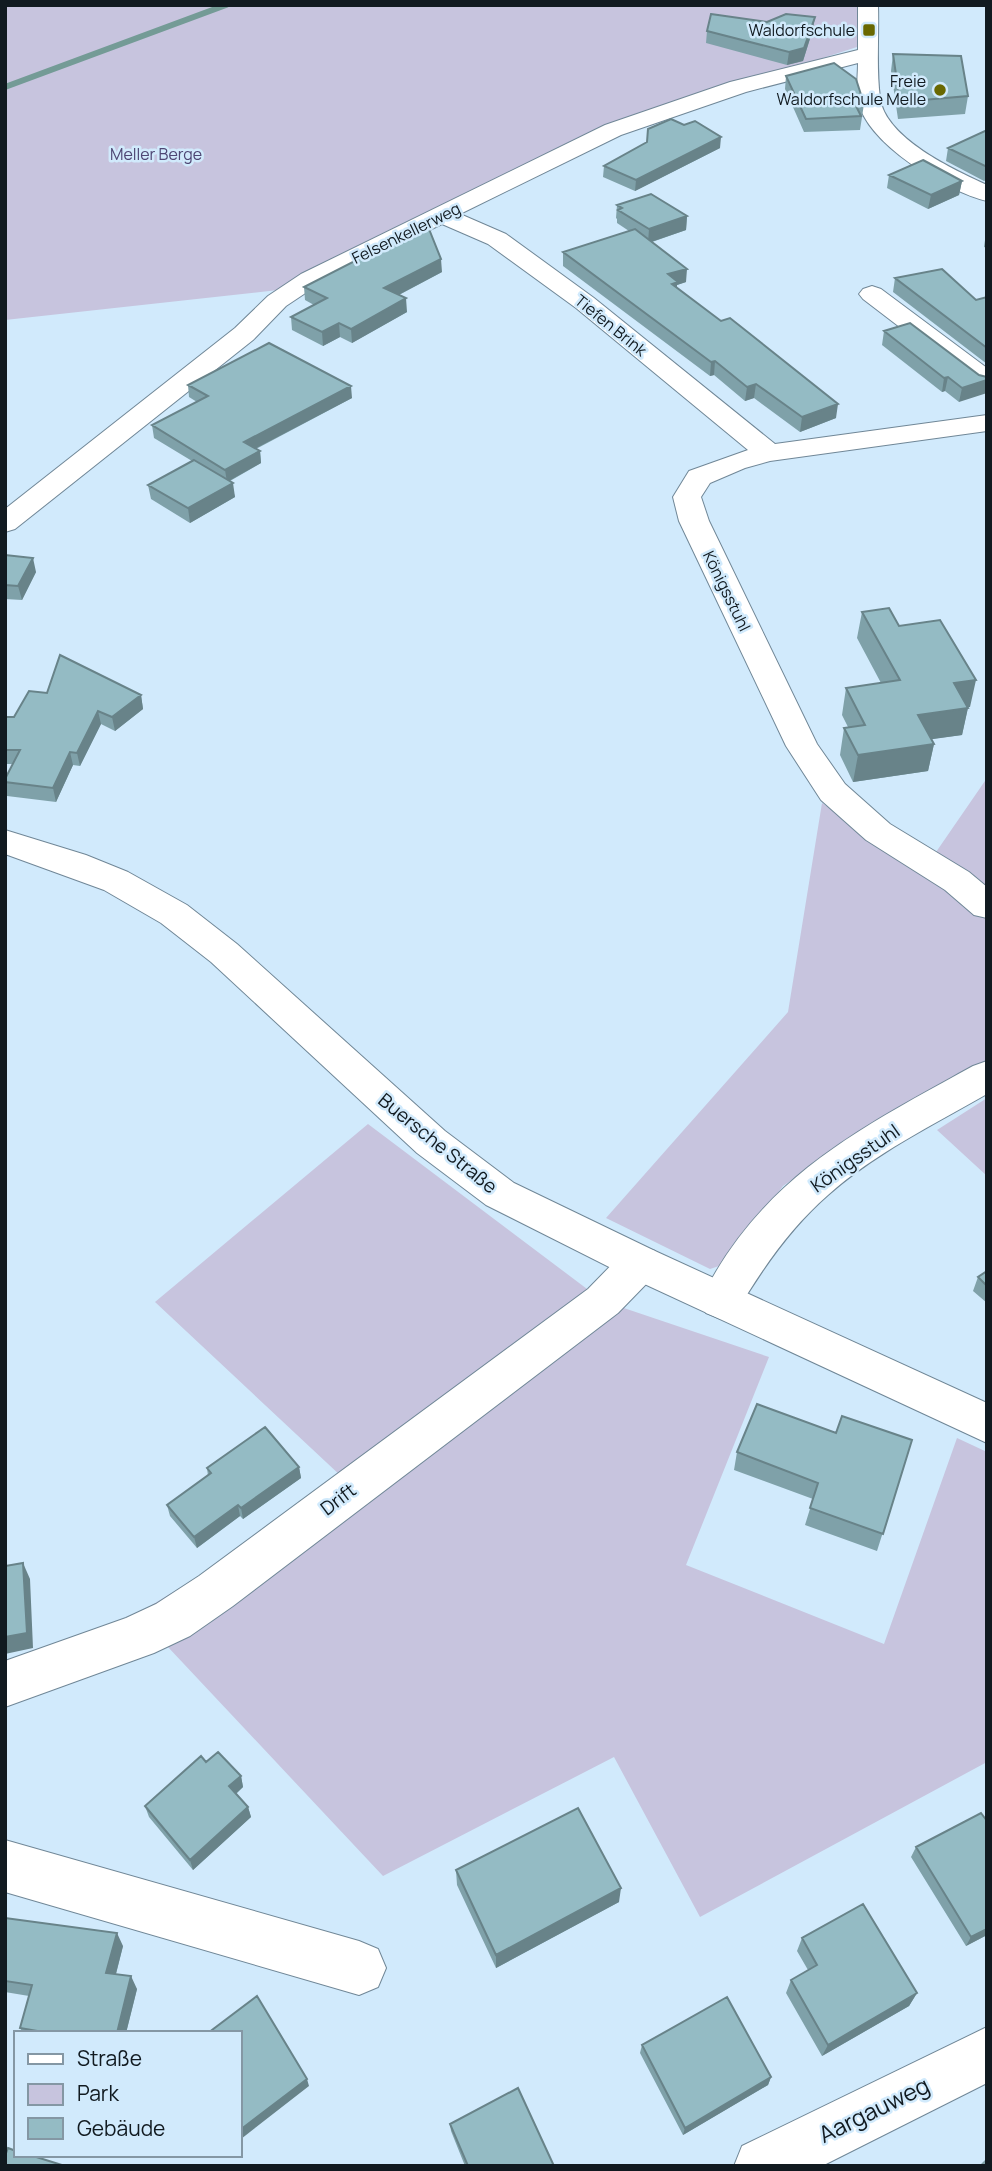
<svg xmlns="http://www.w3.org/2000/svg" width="992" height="2171" font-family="Manrope,sans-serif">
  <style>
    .green { fill: #c7c4de }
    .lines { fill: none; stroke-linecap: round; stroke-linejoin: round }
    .stream { stroke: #749b96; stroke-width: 6 }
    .minor-casing { stroke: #708797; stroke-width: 2 }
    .major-casing { stroke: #708797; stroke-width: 2 }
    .minor { fill: #fff; fill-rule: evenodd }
    .major { fill: #fff; fill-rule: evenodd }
    .wall { fill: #7fa1a9 }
    .shaded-wall { fill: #688389 }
    .building { fill: #94bbc4; stroke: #688389; stroke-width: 2 }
    .poi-dot { fill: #696801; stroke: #d1eafc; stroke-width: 2.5 }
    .labels { text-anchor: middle; stroke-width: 5; stroke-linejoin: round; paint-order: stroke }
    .far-poi-label { font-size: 16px; fill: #111a20; stroke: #d1eafc; text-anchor: end }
    .far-park-label { font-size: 16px; fill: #4e4774; stroke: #d1eafc }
    .far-street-label { font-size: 16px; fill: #111a20; stroke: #d1eafc }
    .street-label { font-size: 19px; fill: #111a20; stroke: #d1eafc }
    .near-street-label { font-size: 23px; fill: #111a20; stroke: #d1eafc }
  </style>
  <rect width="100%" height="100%" fill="#d1eafc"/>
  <path class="green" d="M5 5H860L857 47 798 66 729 84 278 290 5 320Z
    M987 778V889L934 855Z
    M822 803 987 916V1060L978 1069 870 1126 783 1186 725 1264 710 1269 606 1218 788 1012Z
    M987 1098V1176L937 1130Z
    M368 1124 603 1301 769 1357 686 1565 884 1644 957 1438 987 1452V1762L700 1917 614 1757 383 1876 137 1614 206 1572 342 1477 155 1302Z"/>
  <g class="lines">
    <path class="stream" d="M5 87 226 5"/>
    <defs>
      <path id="minor" d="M858 5H878C879 36 876 68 880 98 885 138 954 170 987 185V201C946 191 868 145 858 101 856 90 858 75 858 63L746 92 621 135 460 214 506 234 594 298 775 444 987 415V431L770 461 745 468 710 483 701 497 709 521 817 744 845 784 890 824 969 872 987 887V918L974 915 945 890 866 840 821 800 786 746 679 521 673 497 689 471 748 450 576 308 488 244 442 224 319 284 286 306 253 340 15 529 5 532V509L235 328 268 296 301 274 605 125 730 82 858 50Z
        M872 286 881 289 987 368V389L978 387 863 299 859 294 863 289Z
        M987 1061V1094C933 1125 875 1153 828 1195 790 1228 761 1270 736 1313L721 1319 706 1313 700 1301C761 1177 859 1129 973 1066Z
        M640 1246 655 1251 661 1263 655 1275 618 1313 233 1606 190 1636 154 1653 5 1707V1661L126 1618 156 1604 199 1576 588 1289 625 1251Z
        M5 1840 359 1941 378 1949 386 1968 378 1987 359 1995 5 1892Z
        M987 2027V2083L822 2166H734L742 2146Z"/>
      <path id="major" d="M5 830 86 855 128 872 187 905 237 944 445 1131 514 1183 655 1251 987 1403V1443L625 1275 486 1205 417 1153 211 962 161 923 104 890 5 854Z"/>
    </defs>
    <use href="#minor" class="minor-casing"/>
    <use href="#major" class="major-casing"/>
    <use href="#minor" class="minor"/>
    <use href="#major" class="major"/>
  </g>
  <path class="wall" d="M813 29 803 61 787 65 706 43 707 31Z
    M893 54 968 96 965 114 898 119 891 71Z
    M786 76 864 104 860 130 804 132 785 89Z
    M684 125 720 148 635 191 603 177 604 166Z
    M987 130V180L984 181 946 161 948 148Z
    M889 175 962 181 959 195 928 209 887 188Z
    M617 205 687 216 686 230 652 242 686 282 677 285V288L836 418 800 432 754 398 745 401 714 375 710 376 563 266V252L629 231 617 223V219L616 218Z
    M986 233H987V248L984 247Z
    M442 272 399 295 407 312 352 343 340 337 323 346 292 330 291 317 314 305 305 300 304 287Z
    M895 278 976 300 987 297V364L893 292Z
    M884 331 979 375 959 402 945 391 942 392 882 345Z
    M188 385 352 398 256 449 260 451 261 463 230 481 235 497 190 523 151 499 148 485 192 461 154 438 152 425 197 402 189 397Z
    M5 555 36 572 22 600 5 599Z
    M862 612 899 626 970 707H968L962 735 931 739 934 744 928 771 853 782 840 755 844 728 848 727 842 715 846 688 881 683 857 638Z
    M47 693 141 695 143 709 115 731 101 724 80 766 73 765 56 802 7 796 5 788V779L13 764H5V717H14Z
    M987 1271V1303L973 1291 978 1277Z
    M836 1433 912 1440 877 1551 805 1525 813 1499 734 1470 737 1452Z
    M299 1467 301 1478 243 1519 240 1516 197 1548 170 1516 167 1505 208 1476 207 1468Z
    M206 1762 241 1776 243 1787 236 1794 248 1807 251 1817 193 1870 149 1817 145 1806Z
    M987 1821V1935L966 1946 911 1857 916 1847Z
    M456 1870 619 1902 496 1968 457 1885Z
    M5 1918 123 1946 116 1974 137 1989 126 2033H23L20 2028 29 1996 5 1992Z
    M802 1938 917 1993 909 2006 822 2056 786 1993 791 1980 808 1970 797 1951Z
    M642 2045 771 2077 768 2085 683 2135 640 2053Z
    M450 2124 554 2166H465L451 2131Z
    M987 2158V2166H983L981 2164Z"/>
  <path class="shaded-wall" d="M815 17 813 29 803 61 787 65 789 52Z
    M721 137 720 148 635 191 636 180Z
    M962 181 959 195 928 209 931 195Z
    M687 216 686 230 648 243 649 229Z
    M441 259 442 272 385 302 384 288Z
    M687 269 686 282 677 285 676 296 668 274Z
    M406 298 407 312 352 343 351 329Z
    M339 323 340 337 323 346 322 332Z
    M715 361 714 375 710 376 711 362Z
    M948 377 945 391 942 392 944 378Z
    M987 380V393L959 402 962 388Z
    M756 384 754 398 745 401 747 387Z
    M351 386 352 398 245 454 244 442Z
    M838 404 836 418 800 432 802 417Z
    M260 451 261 463 227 482 225 470Z
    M233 483 235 497 190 523 188 508Z
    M33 558 36 572 22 600 18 586Z
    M976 680 970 707 948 710 954 683Z
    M141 695 143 709 115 731 112 717Z
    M968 708 962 735 912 742 918 715Z
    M98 711 101 724 80 766 77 753Z
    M934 744 928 771 853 782 858 755Z
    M70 752 73 765 56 802 53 788Z
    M299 1467 301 1478 243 1519 241 1508Z
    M238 1505 240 1516 197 1548 194 1537Z
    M23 1563 30 1579 33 1648 5 1654V1637Z
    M241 1776 243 1787 232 1797 229 1786Z
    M248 1807 251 1817 193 1870 190 1860Z
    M621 1888 619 1902 496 1968V1955Z
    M987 1929V1935L966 1946 971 1937Z
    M117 1933 123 1946 113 1985 106 1973Z
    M131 1976 137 1989 126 2033H117Z
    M917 1993 909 2006 822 2056 828 2045Z
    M771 2077 768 2085 683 2135 685 2128Z
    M307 2079 309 2086 241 2139 240 2130Z"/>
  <path class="building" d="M711 14 767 22 786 14 815 17 804 48 789 52 707 31Z
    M893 54 961 56 968 96 900 102Z
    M834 63 856 79 864 104H855L861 116 806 119 786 76Z
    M671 119 684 125 695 121 721 137 636 180 604 166 647 142 648 129Z
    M987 130V167L948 148Z
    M923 160 962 181 931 195 889 175Z
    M651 194 687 216 649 229 618 210 622 208 617 205Z
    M427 224 441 259 384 288 406 298 351 329 339 323 322 332 291 317 327 298 304 287Z
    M635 229 687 269 668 274 678 282 672 284 721 321 730 318 838 404 802 417 756 384 747 387 715 361 711 362 563 252Z
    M942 269 976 300 987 297V348L895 278Z
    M910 323 979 375 987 377V380L962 388 948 377 944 378 884 331Z
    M269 343 351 386 244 442 260 451 225 470 152 425 208 396 188 385Z
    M194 460 233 483 188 508 148 485Z
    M5 555 33 558 18 586 5 585Z
    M889 608 899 626 940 620 976 680 954 683 968 708 918 715 934 744 858 755 844 728 865 725 846 688 900 680 862 612Z
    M60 655 141 695 112 717 98 711 77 753 70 752 53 788 5 782V779L20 750H5V717H14L29 691 47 693Z
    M987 1271V1286L978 1277Z
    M757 1404 836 1433 842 1416 912 1440 883 1534 810 1508 818 1483 737 1452Z
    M265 1427 299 1467 241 1508 238 1505 194 1537 167 1505 211 1473 207 1468Z
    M23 1563 27 1633 5 1637V1566Z
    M218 1752 241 1776 229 1786 248 1807 190 1860 145 1806 201 1756 206 1762Z
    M578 1808 621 1888 496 1955 456 1870Z
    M981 1813 987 1821V1929L971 1937 916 1847Z
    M863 1904 917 1993 828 2045 791 1980 817 1965 802 1938Z
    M5 1918 117 1933 106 1973 131 1976 117 2033H49L20 2028 32 1985 5 1981Z
    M257 1996 307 2079 240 2130V2033H208Z
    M727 1997 771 2077 685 2128 642 2045Z
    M518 2088 554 2166H468L450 2124Z
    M8 2148 16 2151V2155H30L65 2166H5V2156Z"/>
  <g class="poi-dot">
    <rect x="862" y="23" width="14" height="14" rx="3.5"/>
    <circle cx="940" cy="90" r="7"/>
  </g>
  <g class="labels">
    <g class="far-poi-label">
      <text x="855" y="36">Waldorfschule</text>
      <text x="926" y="87">Freie<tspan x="926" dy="18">Waldorfschule Melle</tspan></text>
    </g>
    <g class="far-park-label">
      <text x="156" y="160">Meller Berge</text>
    </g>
    <g class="far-street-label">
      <text transform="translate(406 233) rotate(-26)" y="6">Felsenkellerweg</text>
      <text transform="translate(611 325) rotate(39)" y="6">Tiefen Brink</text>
      <text transform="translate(727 591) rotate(64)" y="6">Königsstuhl</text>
    </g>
    <g class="street-label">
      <text transform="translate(438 1143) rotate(39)" y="7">Buersche Straße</text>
      <text transform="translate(855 1158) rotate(-35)" y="7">Königsstuhl</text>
      <text transform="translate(338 1499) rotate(-37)" y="7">Drift</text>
    </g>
    <g class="near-street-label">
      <text transform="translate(874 2110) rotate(-26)" y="8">Aargauweg</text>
    </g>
  </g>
  <rect width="992" height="2171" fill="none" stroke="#111a20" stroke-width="14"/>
  <rect x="14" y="2031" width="228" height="126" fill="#d1eafc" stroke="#8497a4" stroke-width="2"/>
  <rect x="28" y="2054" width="35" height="10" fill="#ffffff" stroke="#8497a4" stroke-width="2"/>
  <text x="77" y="2066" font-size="21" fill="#111a20">Straße</text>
  <rect x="28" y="2084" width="35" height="21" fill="#c7c4de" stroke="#8497a4" stroke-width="2"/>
  <text x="77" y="2101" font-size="21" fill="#111a20">Park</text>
  <rect x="28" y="2118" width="35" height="21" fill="#94bbc4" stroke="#8497a4" stroke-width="2"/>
  <text x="77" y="2136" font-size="21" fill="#111a20">Gebäude</text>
</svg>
